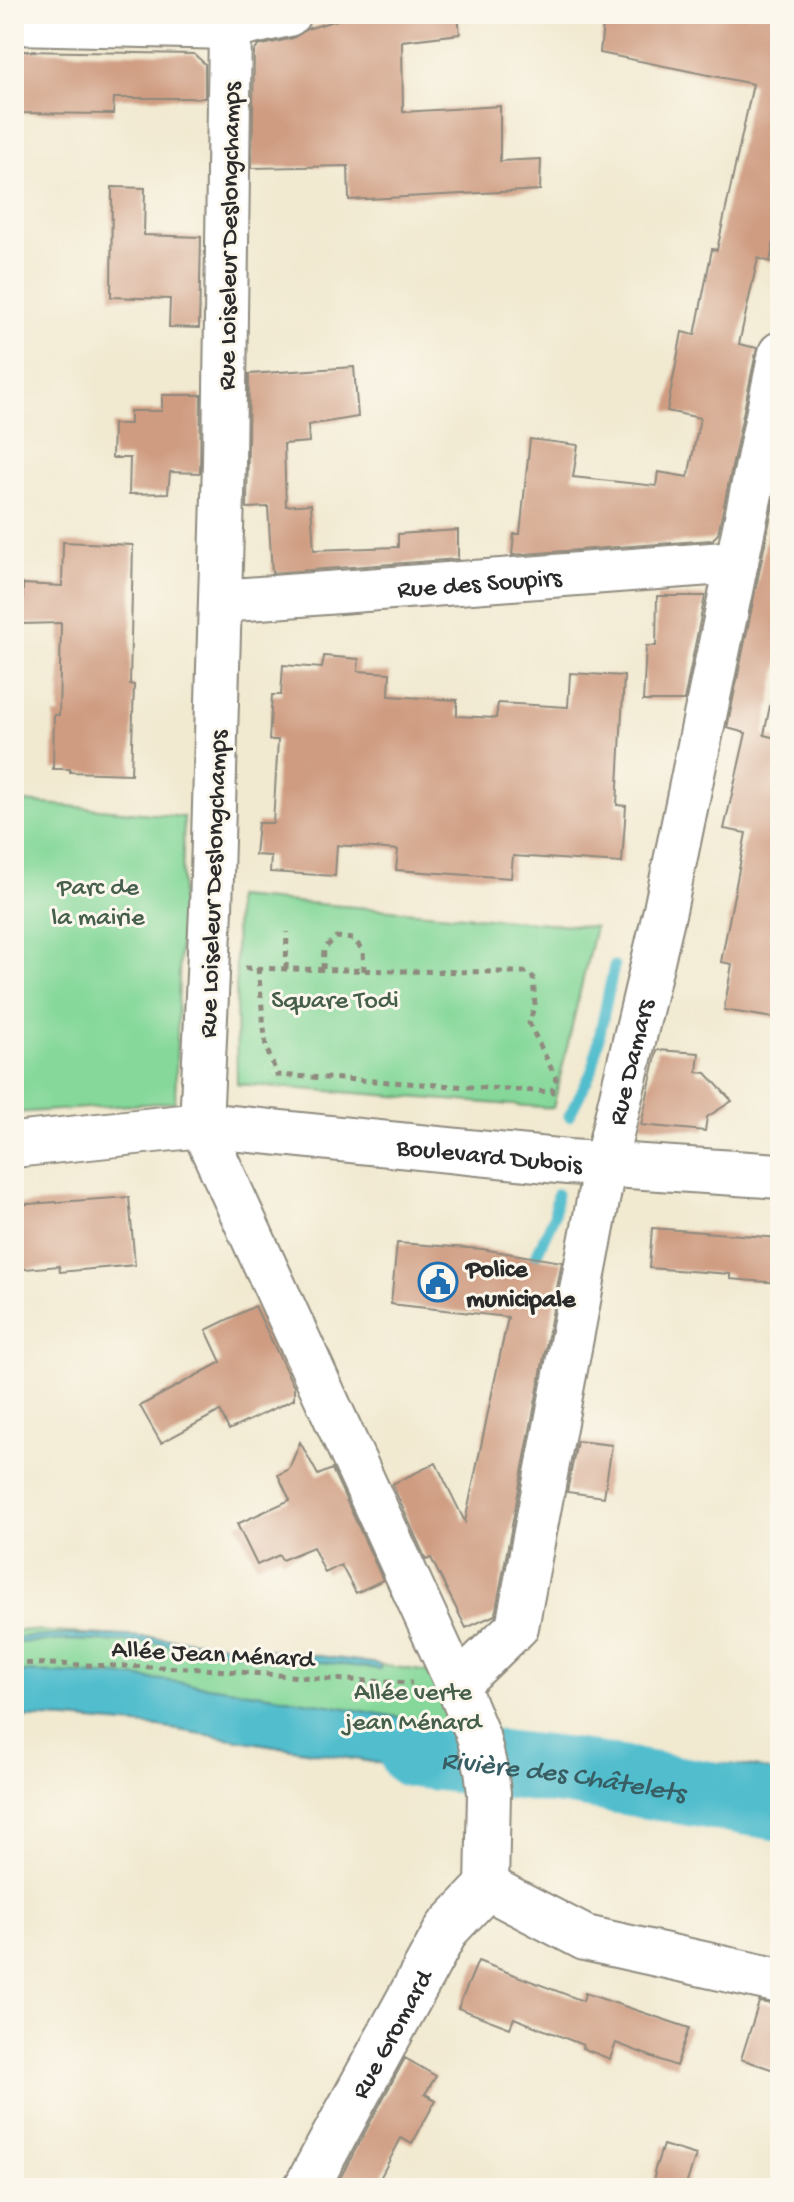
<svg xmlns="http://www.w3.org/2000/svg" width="794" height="2202" font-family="'Gochi Hand',sans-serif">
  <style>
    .green { fill: #85d89a; stroke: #588262; stroke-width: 2 }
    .water { fill: #51bdcd; stroke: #3e747c; stroke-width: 2 }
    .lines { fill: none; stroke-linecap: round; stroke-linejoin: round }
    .stream { stroke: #51bdcd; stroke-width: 11 }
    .river { stroke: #51bdcd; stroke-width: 68 }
    .building { fill: #cf9c81 }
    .minor-casing { stroke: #8e8a7e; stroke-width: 46 }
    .tertiary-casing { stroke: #8e8a7e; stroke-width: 48 }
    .path { stroke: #8e8a7e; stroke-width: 5; stroke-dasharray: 6 6; stroke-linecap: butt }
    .minor { stroke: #fff; stroke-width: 42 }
    .tertiary { stroke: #fff; stroke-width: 44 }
    .labels { text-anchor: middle; stroke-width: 6; stroke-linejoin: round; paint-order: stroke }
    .street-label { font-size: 26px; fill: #2b2b2b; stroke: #fbf7ec }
    .park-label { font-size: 26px; fill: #465f4c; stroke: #fbf7ec }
    .poi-label { font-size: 26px; font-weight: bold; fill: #2b2b2b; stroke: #fbf7ec; text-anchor: start }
    .water-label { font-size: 28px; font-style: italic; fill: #385e64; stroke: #fbf7ec }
  </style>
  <rect width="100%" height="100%" fill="#fbf7ec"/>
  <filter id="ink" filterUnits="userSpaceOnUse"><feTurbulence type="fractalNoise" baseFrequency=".0125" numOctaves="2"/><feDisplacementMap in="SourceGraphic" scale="16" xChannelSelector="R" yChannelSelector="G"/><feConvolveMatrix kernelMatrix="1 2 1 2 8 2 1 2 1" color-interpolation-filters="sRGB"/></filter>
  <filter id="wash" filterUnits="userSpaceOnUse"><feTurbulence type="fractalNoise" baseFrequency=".006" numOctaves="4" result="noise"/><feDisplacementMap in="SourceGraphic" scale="32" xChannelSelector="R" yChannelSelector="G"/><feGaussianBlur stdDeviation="1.8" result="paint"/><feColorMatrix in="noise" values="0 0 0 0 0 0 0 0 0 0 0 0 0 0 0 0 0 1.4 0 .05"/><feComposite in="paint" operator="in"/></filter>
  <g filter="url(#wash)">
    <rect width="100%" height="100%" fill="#f1e9d0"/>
    <path class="green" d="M14 801 184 817 175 1102 14 1113Z
      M235 897 595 927 553 1108 237 1084Z
      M14 1630 161 1638 220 1650 389 1666 441 1674 471 1753 226 1701 14 1693Z"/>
    <path class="water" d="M70 1635C174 1634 278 1651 380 1664V1669L154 1643 69 1640 14 1643V1638Z
      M14 1672C57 1673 99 1674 142 1678 246 1689 350 1709 454 1727L463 1777 160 1727 67 1719 14 1717Z
      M529 1742 754 1767 780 1774V1818L522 1786Z"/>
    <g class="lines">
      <path class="stream" d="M569 1116 592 1071 614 966
        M536 1256 554 1216 557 1194"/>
      <path class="river" id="s1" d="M413 1754 571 1772 780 1807"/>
    </g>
    <g id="blocks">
      <path class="building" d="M357 14H458L460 34 402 41 403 112 500 106V161L541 159 540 190 349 200 348 166 252 168 254 52 258 46 293 38 307 29Z
        M604 14H780V167L772 213 779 214 770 262 758 258 739 344 757 348 718 534 712 540 512 555 514 534H520L530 439 578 445 573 477 656 486 658 472 688 477 700 418 667 411 682 332 695 335 712 249 717 250 753 84 600 53Z
        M20 51 194 54 205 64V98H114L113 114 17 113Z
        M112 187 145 188 144 235 201 237 199 328 169 327 170 299 111 297Z
        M354 367 358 417 308 425 309 442 284 444 286 506 311 504 314 550 398 547V534L458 530V559L272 573 268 507 247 508 249 374Z
        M162 395H201L200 473 170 472 168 493 129 494 130 458H112L113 424H130V411H162Z
        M774 500 780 501V657L764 735 780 739V888L770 939 780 941V1019L724 1010 732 964 721 962 746 833 724 829 746 733 727 728Z
        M63 542 133 545 130 684 134 685 131 774 70 772V769H53L54 715H59L61 623 22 624 23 584 62 586Z
        M657 596H705L684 701H643L646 646H656Z
        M324 656 359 659 358 671 390 673 389 696 457 700V716L496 718 498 703 568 707 570 673 624 676 617 805 626 806 622 863 513 856 511 878 396 870 398 850 337 845 335 876 270 872 271 856 255 855 258 823H273L278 740H269L272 695H281L283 665 322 668Z
        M657 1050 699 1053 697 1072 706 1073 732 1101 707 1117 705 1131 641 1125Z
        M129 1197 135 1265 60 1272 59 1266 14 1270V1205Z
        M652 1228 780 1238V1283L730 1279V1274L649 1268Z
        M397 1243 482 1249 562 1262 495 1615 466 1628 431 1558 426 1560 392 1484 436 1463 465 1522 508 1317 391 1304Z
        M255 1306 294 1387V1399L229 1430 220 1411 161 1443 140 1406 221 1362 206 1330Z
        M577 1441 612 1445 604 1497 567 1492Z
        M300 1442 318 1475 332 1469 383 1580 356 1593 341 1565 325 1573 313 1547 282 1560 279 1555 257 1565 237 1524 290 1500 278 1475 289 1469Z
        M478 1961 583 2001 585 1993 689 2028 676 2066 616 2043 610 2059 582 2048 583 2045 514 2018 510 2028 458 2008Z
        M759 2002 780 2005V2072L741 2059Z
        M405 2058 436 2076 425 2094 436 2100 412 2144 401 2138 375 2188H353L339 2180Z
        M663 2145 696 2155 685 2188H651L655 2173 654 2172Z"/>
    </g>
  </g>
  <g filter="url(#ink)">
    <use href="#blocks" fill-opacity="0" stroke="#8e8a7e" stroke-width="2"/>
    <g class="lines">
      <defs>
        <g id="minor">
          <path d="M230 27 224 461 211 909 201 1125 457 1685 478 1736 486 1769 489 1793 487 1887"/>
          <path id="s2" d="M220 601 737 562"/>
          <path id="s3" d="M457 1685 517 1627 605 1164 665 910 780 353"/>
        </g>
        <g id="tertiary">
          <path d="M14 22 230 27 288 14"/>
          <path id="s4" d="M14 1145 201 1125 568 1162 780 1176"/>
          <path id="s5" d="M306 2188 447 1929 487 1887 585 1938 780 1981"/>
        </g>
      </defs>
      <use href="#minor" class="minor-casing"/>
      <use href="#tertiary" class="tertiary-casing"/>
      <path class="path" d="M245 968C340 970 433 972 528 972L533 977 535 1005 529 1023 556 1078 552 1092 277 1075 266 1047 258 968
        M286 969 287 932
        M323 969 324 949 336 937 353 939 363 950 364 971
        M14 1663 189 1668 327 1679 412 1683"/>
      <use href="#minor" class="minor"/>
      <use href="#tertiary" class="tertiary"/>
    </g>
  </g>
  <defs>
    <symbol id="civic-ring" viewBox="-11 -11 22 22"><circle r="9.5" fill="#fbf7ec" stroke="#1f6fb2" stroke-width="1.5"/><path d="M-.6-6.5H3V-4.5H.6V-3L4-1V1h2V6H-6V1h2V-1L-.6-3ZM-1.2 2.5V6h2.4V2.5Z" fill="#1f6fb2"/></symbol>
  </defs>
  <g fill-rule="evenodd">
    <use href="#civic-ring" x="416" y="1260" width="44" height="44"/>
  </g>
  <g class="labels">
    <g class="street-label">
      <text transform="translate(227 236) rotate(-89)" y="9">Rue Loiseleur Deslongchamps</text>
      <text dy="9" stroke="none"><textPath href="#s2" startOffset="260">Rue des Soupirs</textPath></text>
      <text transform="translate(211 884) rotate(-88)" y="9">Rue Loiseleur Deslongchamps</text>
      <text dy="9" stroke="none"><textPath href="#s3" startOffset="660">Rue Damars</textPath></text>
      <text dy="9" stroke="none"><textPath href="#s4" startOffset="478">Boulevard Dubois</textPath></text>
      <text transform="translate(213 1652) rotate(3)" y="9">Allée Jean Ménard</text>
      <text dy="9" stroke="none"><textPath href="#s5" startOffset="176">Rue Gromard</textPath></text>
    </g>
    <g class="park-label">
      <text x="98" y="894">Parc de<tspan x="98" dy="30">la mairie</tspan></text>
      <text x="335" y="1007">Square Todi</text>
      <text x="413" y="1699">Allée verte<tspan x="413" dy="30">jean Ménard</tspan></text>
    </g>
    <g class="poi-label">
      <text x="466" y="1276">Police<tspan x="466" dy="30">municipale</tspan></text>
    </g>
    <g class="water-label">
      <text dy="10" stroke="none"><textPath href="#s1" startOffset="152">Rivière des Châtelets</textPath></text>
    </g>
  </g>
  <rect width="794" height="2202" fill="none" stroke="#fbf7ec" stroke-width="48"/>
</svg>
